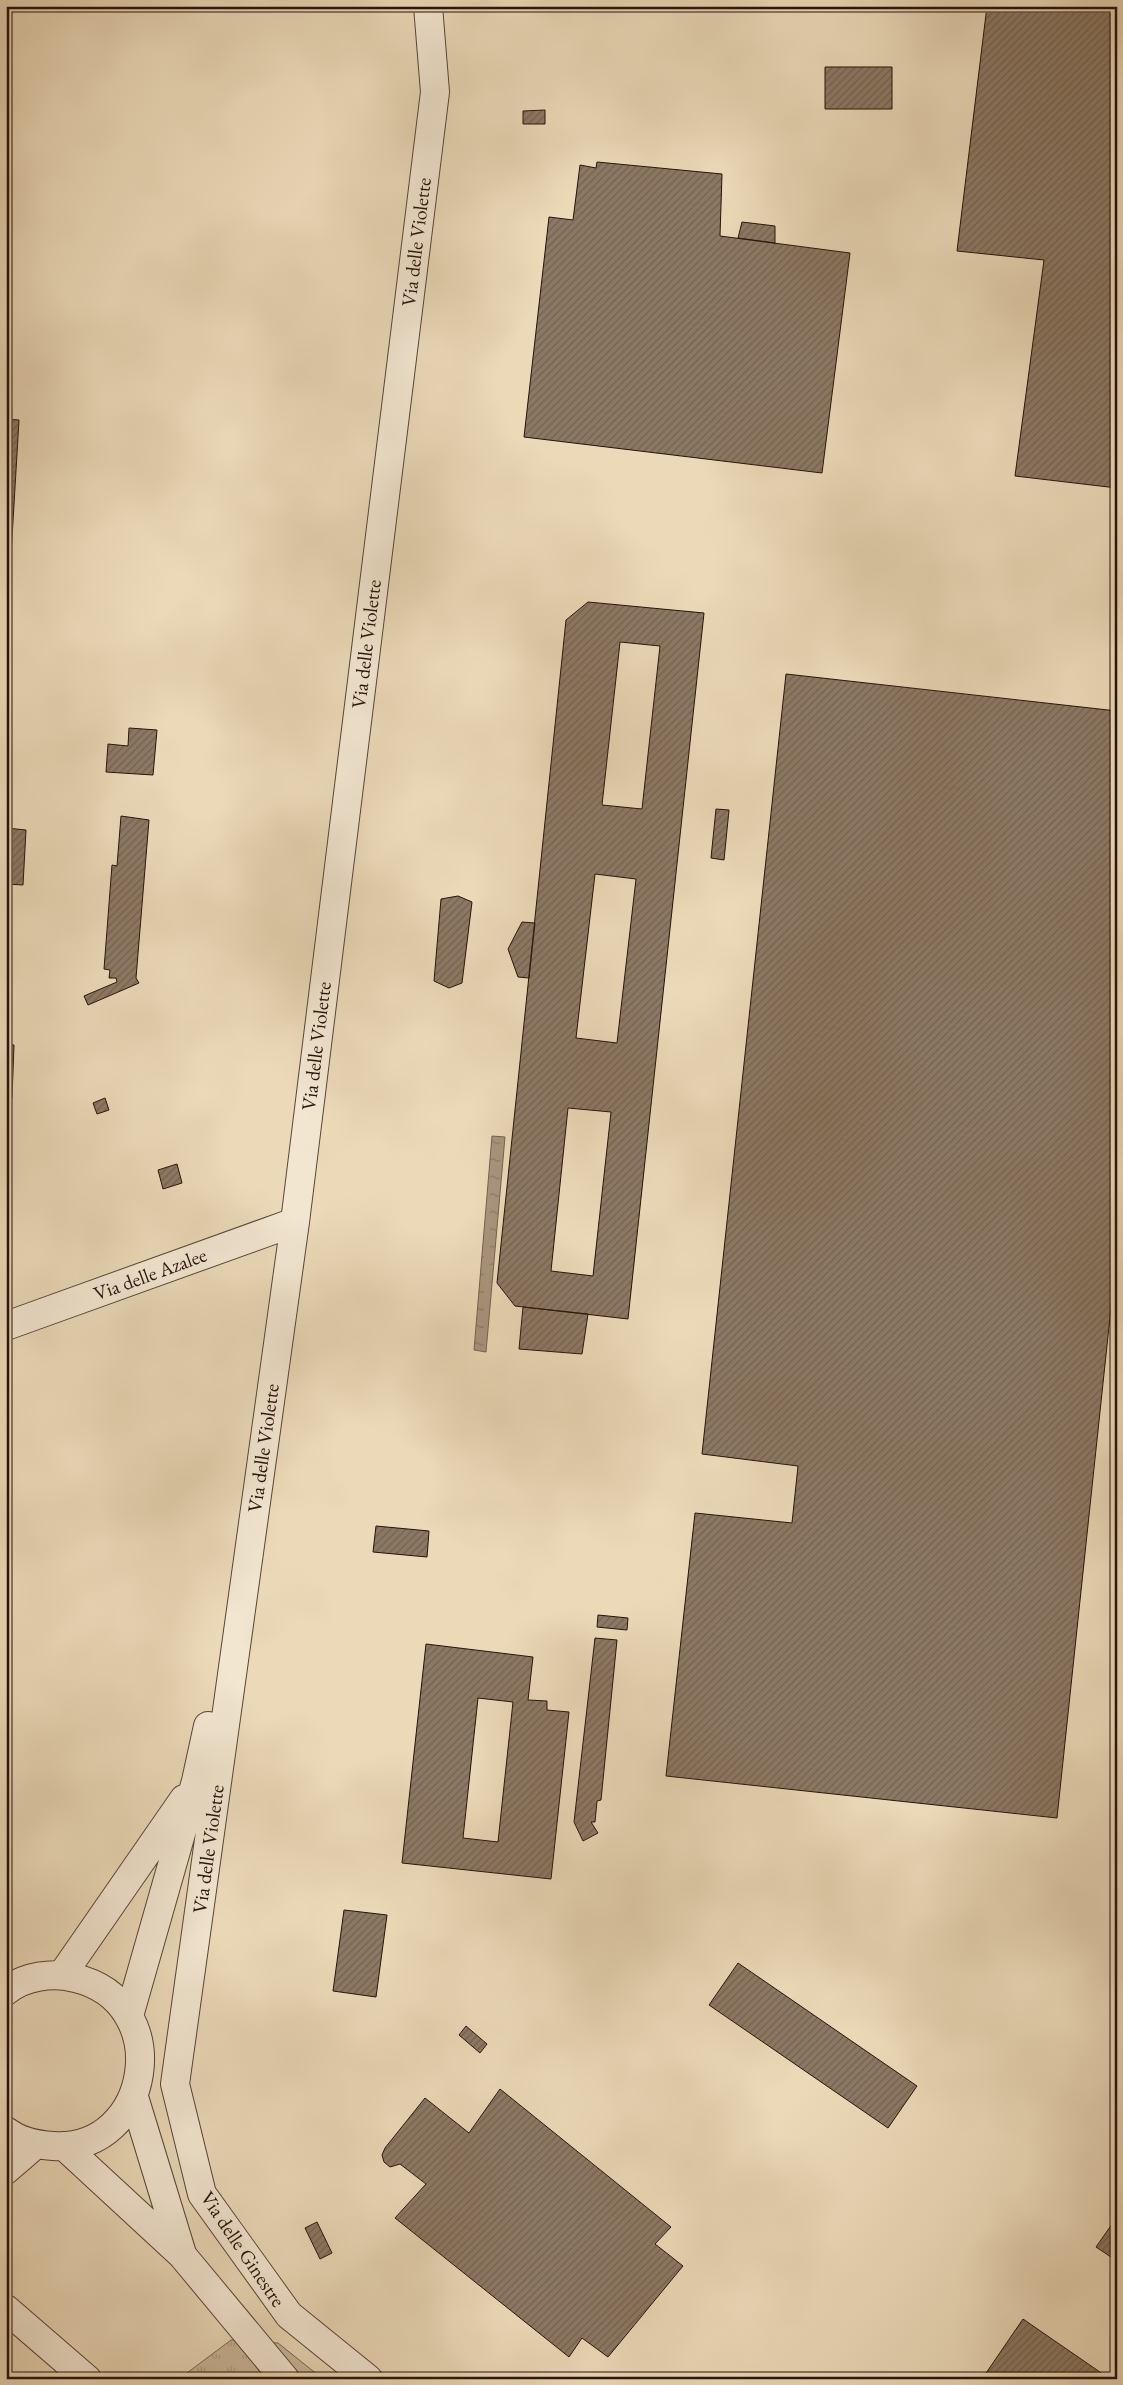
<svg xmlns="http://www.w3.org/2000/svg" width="1123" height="2385" font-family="'EB Garamond',serif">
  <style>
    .grass { fill: url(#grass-tufts); stroke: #786453 }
    .water { fill: url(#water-ripples); stroke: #74614f }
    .building { fill: url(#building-hatch); stroke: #26120b; fill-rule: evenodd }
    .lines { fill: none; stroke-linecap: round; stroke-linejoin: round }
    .street-casing { stroke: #574436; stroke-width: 30 }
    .street { stroke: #f2e6d1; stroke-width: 28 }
    .labels { text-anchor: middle; stroke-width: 4.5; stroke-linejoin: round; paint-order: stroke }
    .street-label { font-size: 20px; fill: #26120b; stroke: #f2e6d1 }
  </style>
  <defs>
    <pattern id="grass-tufts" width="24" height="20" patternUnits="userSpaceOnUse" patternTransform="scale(1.25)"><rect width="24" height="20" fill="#cab79b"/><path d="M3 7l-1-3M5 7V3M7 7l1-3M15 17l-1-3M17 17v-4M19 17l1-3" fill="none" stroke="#ad9c84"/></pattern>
    <pattern id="water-ripples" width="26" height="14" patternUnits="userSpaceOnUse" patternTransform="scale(1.25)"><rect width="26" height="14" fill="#a8957d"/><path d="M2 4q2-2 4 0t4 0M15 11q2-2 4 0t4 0" fill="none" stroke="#897865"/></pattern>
    <pattern id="building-hatch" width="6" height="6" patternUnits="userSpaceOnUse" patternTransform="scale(1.25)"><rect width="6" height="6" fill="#8c7965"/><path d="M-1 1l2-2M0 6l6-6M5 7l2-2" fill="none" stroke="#726251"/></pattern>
  </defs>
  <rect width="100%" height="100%" fill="#ebd9b8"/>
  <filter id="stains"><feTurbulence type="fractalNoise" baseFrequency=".004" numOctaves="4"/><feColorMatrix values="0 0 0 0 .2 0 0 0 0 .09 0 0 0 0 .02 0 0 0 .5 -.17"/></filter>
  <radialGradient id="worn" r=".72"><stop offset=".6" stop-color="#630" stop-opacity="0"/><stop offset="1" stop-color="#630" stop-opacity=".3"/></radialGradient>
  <path class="grass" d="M231 2340 278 2343 323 2379H179Z"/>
  <path class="water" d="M492 1136 505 1137 486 1352 474 1350Z"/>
  <path class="building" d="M987 6H1117V488L1015 476 1044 260 957 251Z
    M825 67H892V109H825Z
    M545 110V124H523V111Z
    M597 162 722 174 720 236 850 253 822 473 524 437 549 217 573 220 580 165 596 168Z
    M742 222 775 226V243L738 238Z
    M6 419 19 420 11 555H6Z
    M588 602 704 613 628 1319 515 1306 497 1283 566 620ZM620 642 660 646 642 809 602 805ZM595 874 636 879 617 1043 576 1038ZM568 1108 611 1112 593 1276 551 1271Z
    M786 674 1117 711V1251L1057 1818 666 1776 695 1513 792 1523 798 1466 702 1454Z
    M129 728 157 730 153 775 106 772 108 744 128 746Z
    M716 809 729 810 724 860 711 858Z
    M121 816 149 820 136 978 139 983 88 1005 84 996 117 982 116 978H109L110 970 104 969 112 865 117 866Z
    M6 828 26 830 23 885 6 884Z
    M458 896 472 902 462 983 449 988 434 981 441 899Z
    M522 922 535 923 529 978 518 977 508 949Z
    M6 1044 14 1045 12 1098H6Z
    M105 1098 109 1110 97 1114 93 1103Z
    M177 1164 182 1183 163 1189 158 1170Z
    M523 1307 588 1314 582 1354 519 1349Z
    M376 1526 429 1531 427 1557 373 1552Z
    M598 1615 628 1618 627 1630 597 1627Z
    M595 1638 617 1640 601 1800 597 1801 595 1822H591L598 1833 583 1841 574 1822Z
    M426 1644 533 1657 528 1700 547 1701V1710L569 1712 551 1879 402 1863ZM478 1698 513 1702 498 1842 463 1838Z
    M344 1910 387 1915 376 1997 333 1991Z
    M738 1963 917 2086 888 2128 709 2005Z
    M466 2026 487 2044 480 2053 459 2035Z
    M500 2089 671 2227 655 2244 683 2266 608 2357 582 2338 569 2357 395 2218 426 2184 400 2164 390 2167 384 2162 382 2155 385 2148 425 2098 469 2133Z
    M1117 2217V2261L1096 2247Z
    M317 2222 332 2253 320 2259 305 2228Z
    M1023 2319 1110 2379H982Z"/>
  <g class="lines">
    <defs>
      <path id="street" d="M6 1326 295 1222
        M62 1975 184 1799
        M6 1991C24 1976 53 1972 75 1978 176 2002 152 2152 53 2146 37 2145 19 2141 6 2131
        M129 2016 196 1781 208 1726
        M134 2097 182 2254
        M64 2146 182 2255 285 2379
        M6 2170 35 2145
        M6 2309 87 2379
        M368 2379 289 2315 202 2194 175 2084 295 1222 435 92 428 6"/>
    </defs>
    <use href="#street" class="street-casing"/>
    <use href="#street" class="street"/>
  </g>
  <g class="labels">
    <g class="street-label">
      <text transform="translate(416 242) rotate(-83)" y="7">Via delle Violette</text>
      <text transform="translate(366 644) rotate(-83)" y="7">Via delle Violette</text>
      <text transform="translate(316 1046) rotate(-83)" y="7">Via delle Violette</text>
      <text transform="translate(150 1274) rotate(-20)" y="7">Via delle Azalee</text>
      <text transform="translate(263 1448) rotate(-82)" y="7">Via delle Violette</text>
      <text transform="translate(208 1849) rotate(-82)" y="7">Via delle Violette</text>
      <text transform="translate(243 2249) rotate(56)" y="7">Via delle Ginestre</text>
    </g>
  </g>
  <rect width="1123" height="2385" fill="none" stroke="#ebd9b8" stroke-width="25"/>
  <rect x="8" y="8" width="1108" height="2370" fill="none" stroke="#26120b" stroke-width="2.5"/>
  <rect x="12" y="12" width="1098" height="2360" fill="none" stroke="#26120b"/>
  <rect width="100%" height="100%" filter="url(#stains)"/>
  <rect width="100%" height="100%" fill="url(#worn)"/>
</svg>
